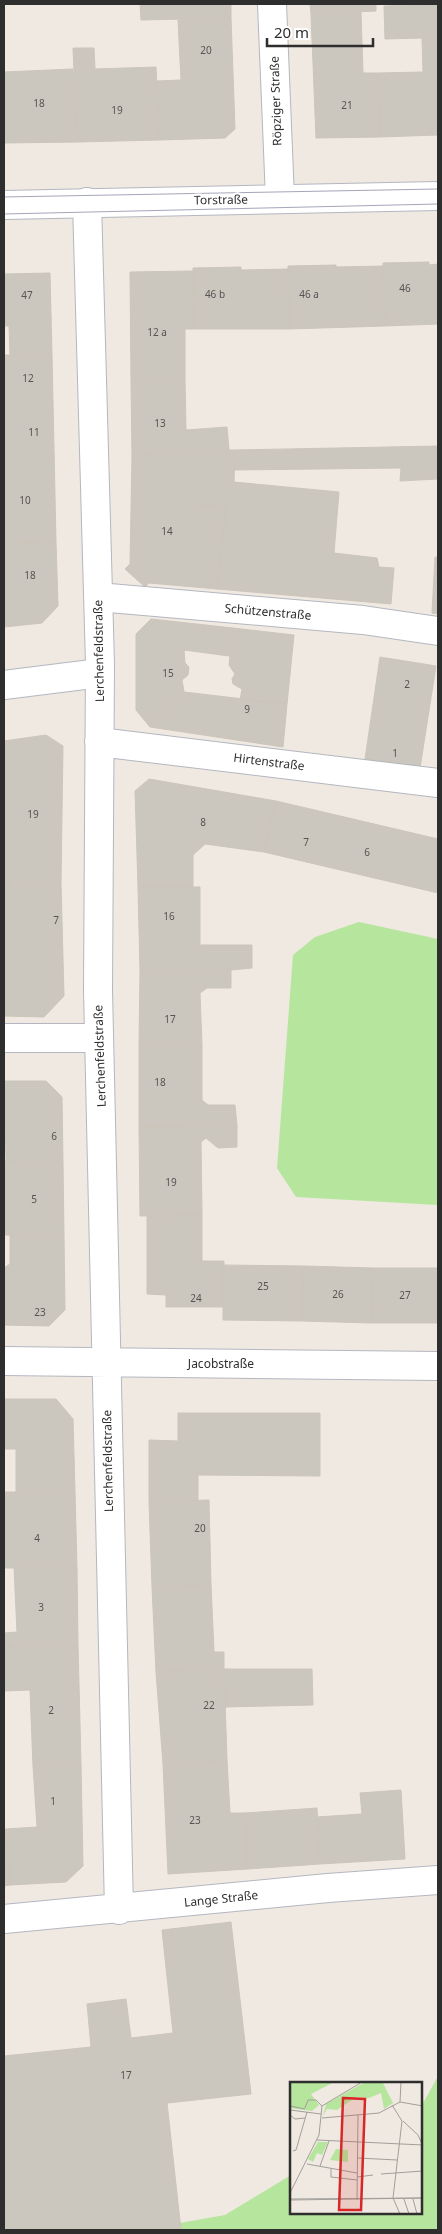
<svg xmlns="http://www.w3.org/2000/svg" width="442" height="2234" font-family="'Noto Sans',sans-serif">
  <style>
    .green { fill: #b6e59e }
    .building { fill: #cbc7bf; stroke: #cbc5ba }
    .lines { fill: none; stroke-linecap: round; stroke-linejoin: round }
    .street-casing { stroke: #b4b7c1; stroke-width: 30 }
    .secondary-casing { stroke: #b4b7c1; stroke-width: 30 }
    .street { stroke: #fff; stroke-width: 28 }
    .secondary { stroke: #fff; stroke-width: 28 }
    .tram { stroke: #a3a6b8; stroke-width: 1 }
    .labels { text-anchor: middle; stroke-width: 4.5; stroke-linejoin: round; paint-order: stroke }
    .number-label { font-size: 10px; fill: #555452 }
    .street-label { font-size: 12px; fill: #2e2e2e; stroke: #fff }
    .inset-road { fill: none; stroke: #a29e99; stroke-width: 1 }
    .view { fill: #d62828; fill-opacity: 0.15; stroke: #d62828; stroke-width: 2.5 }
    .inset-edge { fill: none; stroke: #2e2e2e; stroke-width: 2.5 }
  </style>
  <rect width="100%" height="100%" fill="#efe9e1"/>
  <path class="green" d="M359 922 438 939V1205L296 1197 277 1168 293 955 315 937Z
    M438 2076V2230H181L180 2223 225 2215 291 2175V2213H421V2107Z"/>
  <path class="building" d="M140 4H231V18L141 20Z
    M310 4H376V11L311 14Z
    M438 4V135L380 137 379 73 423 72 422 38 385 39 384 6Z
    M361 12 363 73H379L380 137 316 138 311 14Z
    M231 18 235 129 225 138 159 140 157 81 181 80 178 20Z
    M73 48H94L95 69 156 67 159 140 77 142Z
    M73 69 77 142 4 143V72Z
    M429 262V265L438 264V324L385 326 383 263Z
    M336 265V267L383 266 385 326 289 329 288 266Z
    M241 267V270L288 269 289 329H194L193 268Z
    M193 271 194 329H185V380L131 381 130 272Z
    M50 273 52 355H10L9 326H4V274Z
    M4 355H52L56 542 4 544Z
    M185 380 186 430 227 427 229 450 132 456 131 381Z
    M438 446V479L400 481 401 468 235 470V450Z
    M229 450H235L234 482 339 492 334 553 377 558 379 567 394 568 391 604 217 589 226 506 189 504V452Z
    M189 452V504L226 506 217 589 149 583 145 587 125 569 130 564 132 456Z
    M56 542 58 606 42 623 4 627V544Z
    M435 557H438V614L432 613Z
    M151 619 233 628 229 656 184 650 185 663 189 667 188 675 182 680 184 692 150 727 136 710V634Z
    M233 628 294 635 287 704 240 700 242 689 233 684 232 679 235 674 229 665Z
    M380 657 436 666 420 768 365 759Z
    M184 692 287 704 283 747 150 727Z
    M46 735 63 746 61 883 4 884V741Z
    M149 779 276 801 264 852 205 844 193 855V887H138L135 791Z
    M276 801 438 839V893L264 852Z
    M61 883 64 996 44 1017 4 1016V884Z
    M138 887H200V945H252V968L231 970 140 971Z
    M231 970V988H207L200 993 202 1045H139L140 971Z
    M139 1045H202V1100L208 1105H235L237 1126 139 1127Z
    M4 1081H46L62 1097 63 1163 6 1161Z
    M237 1126V1147L218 1148 206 1138 201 1142 202 1215 140 1216 139 1127Z
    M4 1161 63 1163 64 1236 4 1235Z
    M202 1215V1261H224L223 1307H166V1295L147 1294V1216Z
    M10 1235 64 1236 65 1310 49 1326 4 1325V1268L10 1264Z
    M223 1265 304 1266 302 1321 223 1320Z
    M304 1266 373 1268 372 1323 302 1321Z
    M373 1268H438V1323H372Z
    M4 1399H56L73 1419 75 1492H16V1449H4Z
    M178 1413H320V1476L198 1475V1501L149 1502V1440L178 1441Z
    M4 1492H75L77 1568H4Z
    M209 1500 211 1584 152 1587 149 1502Z
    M14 1568H77L78 1645 4 1647V1633L17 1632Z
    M211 1584 214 1652H224V1669L156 1672 152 1587Z
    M78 1645 81 1764 33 1766 30 1690 4 1691V1647Z
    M224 1669 227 1760 163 1764 156 1672Z
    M224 1669H312L313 1705 225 1707Z
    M227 1760 230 1813H245L248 1869 168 1874 163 1764Z
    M81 1764 83 1866 66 1882 10 1885 6 1829 37 1827 33 1766Z
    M401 1790 405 1859 320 1864 317 1817 362 1814 360 1793Z
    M317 1808 320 1864 248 1869 245 1813Z
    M6 1829 10 1885 4 1886V1830Z
    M231 1922 251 2094 167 2103 181 2230H4V2056L91 2047 87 2004 126 1999 131 2038 173 2033 162 1930Z"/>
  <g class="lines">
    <defs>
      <path id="street" d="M272 4 280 199
        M87 202 100 664 98 990 119 1910
        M98 597 363 620 438 631
        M4 685 100 673
        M99 742 438 783
        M4 1038H99
        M4 1361 438 1366
        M4 1919 328 1888 438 1880"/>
      <path id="secondary" d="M4 205 438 196"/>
    </defs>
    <use href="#street" class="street-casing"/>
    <use href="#secondary" class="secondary-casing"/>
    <use href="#street" class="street"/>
    <use href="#secondary" class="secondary"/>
    <path class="tram" d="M4 197 438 189
      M4 214 438 204"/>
  </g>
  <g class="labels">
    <g class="number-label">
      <text x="206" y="54">20</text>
      <text x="39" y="107">18</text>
      <text x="347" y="109">21</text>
      <text x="117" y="114">19</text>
      <text x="405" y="292">46</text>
      <text x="215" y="298">46 b</text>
      <text x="309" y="298">46 a</text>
      <text x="27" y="299">47</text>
      <text x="157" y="336">12 a</text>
      <text x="28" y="382">12</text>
      <text x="160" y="427">13</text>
      <text x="34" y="436">11</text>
      <text x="25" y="504">10</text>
      <text x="167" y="535">14</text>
      <text x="30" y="579">18</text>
      <text x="168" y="677">15</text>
      <text x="407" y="688">2</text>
      <text x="247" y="713">9</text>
      <text x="395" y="757">1</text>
      <text x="33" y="818">19</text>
      <text x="203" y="826">8</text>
      <text x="306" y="846">7</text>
      <text x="367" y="856">6</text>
      <text x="169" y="920">16</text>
      <text x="56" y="924">7</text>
      <text x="170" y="1023">17</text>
      <text x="160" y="1086">18</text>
      <text x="54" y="1140">6</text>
      <text x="171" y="1186">19</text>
      <text x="34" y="1203">5</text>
      <text x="263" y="1290">25</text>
      <text x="338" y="1298">26</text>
      <text x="405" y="1299">27</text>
      <text x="196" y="1302">24</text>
      <text x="40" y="1316">23</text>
      <text x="200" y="1532">20</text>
      <text x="37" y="1542">4</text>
      <text x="41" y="1611">3</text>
      <text x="209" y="1709">22</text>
      <text x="51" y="1714">2</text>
      <text x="53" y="1805">1</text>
      <text x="195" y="1824">23</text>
      <text x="126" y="2079">17</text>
    </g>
    <g class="street-label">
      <text transform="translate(276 101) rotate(-92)" y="4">Röpziger Straße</text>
      <text transform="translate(221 200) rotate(-1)" y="4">Torstraße</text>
      <text transform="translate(268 612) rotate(5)" y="4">Schützenstraße</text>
      <text transform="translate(99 651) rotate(-91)" y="4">Lerchenfeldstraße</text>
      <text transform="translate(269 762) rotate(7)" y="4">Hirtenstraße</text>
      <text transform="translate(100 1056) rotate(-92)" y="4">Lerchenfeldstraße</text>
      <text x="221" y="1368">Jacobstraße</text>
      <text transform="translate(108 1461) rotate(-91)" y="4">Lerchenfeldstraße</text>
      <text transform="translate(221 1899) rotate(-6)" y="4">Lange Straße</text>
    </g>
  </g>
  <g transform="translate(290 2082)">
    <rect width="132" height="132" fill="#efe9e1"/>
    <path d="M0 0H42V1L21 12 29 23 22 29 0 26ZM75 0 93 1 103 21 94 27 91 11 79 16 66 15 47 28 37 27 33 34 36 22ZM28 60H38L32 73 27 71 23 80 18 77ZM46 67 58 68V80L40 78Z" fill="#b6e59e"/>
    <path class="inset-road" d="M110 20 111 0M102 23 112 39 103 116 110 132M0 24 15 27M15 26 18 18H26L32 24M0 28 31 32M0 33 5 37 15 36M32 36 89 31 110 20 133 24M113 39 128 53 133 64M27 58 133 63M3 69 6 68 17 30M68 76 107 78M17 82 67 91M30 84 39 59M41 87V95L67 98M91 92 133 89M67 95 83 93M0 111 29 53 32 24 72 0M0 117 133 116M114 117 119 132M123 117 127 132M0 118 133 116M67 118 68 33"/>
    <path class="view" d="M53 16 75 17 71 128H49Z"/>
    <rect width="132" height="132" class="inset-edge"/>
  </g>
  <rect width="442" height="2234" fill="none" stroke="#2e2e2e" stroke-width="10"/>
  <path d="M267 38v8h106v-8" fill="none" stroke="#2e2e2e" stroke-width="2.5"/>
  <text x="274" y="38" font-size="15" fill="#2e2e2e" stroke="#ffffff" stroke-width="4" paint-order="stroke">20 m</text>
</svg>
